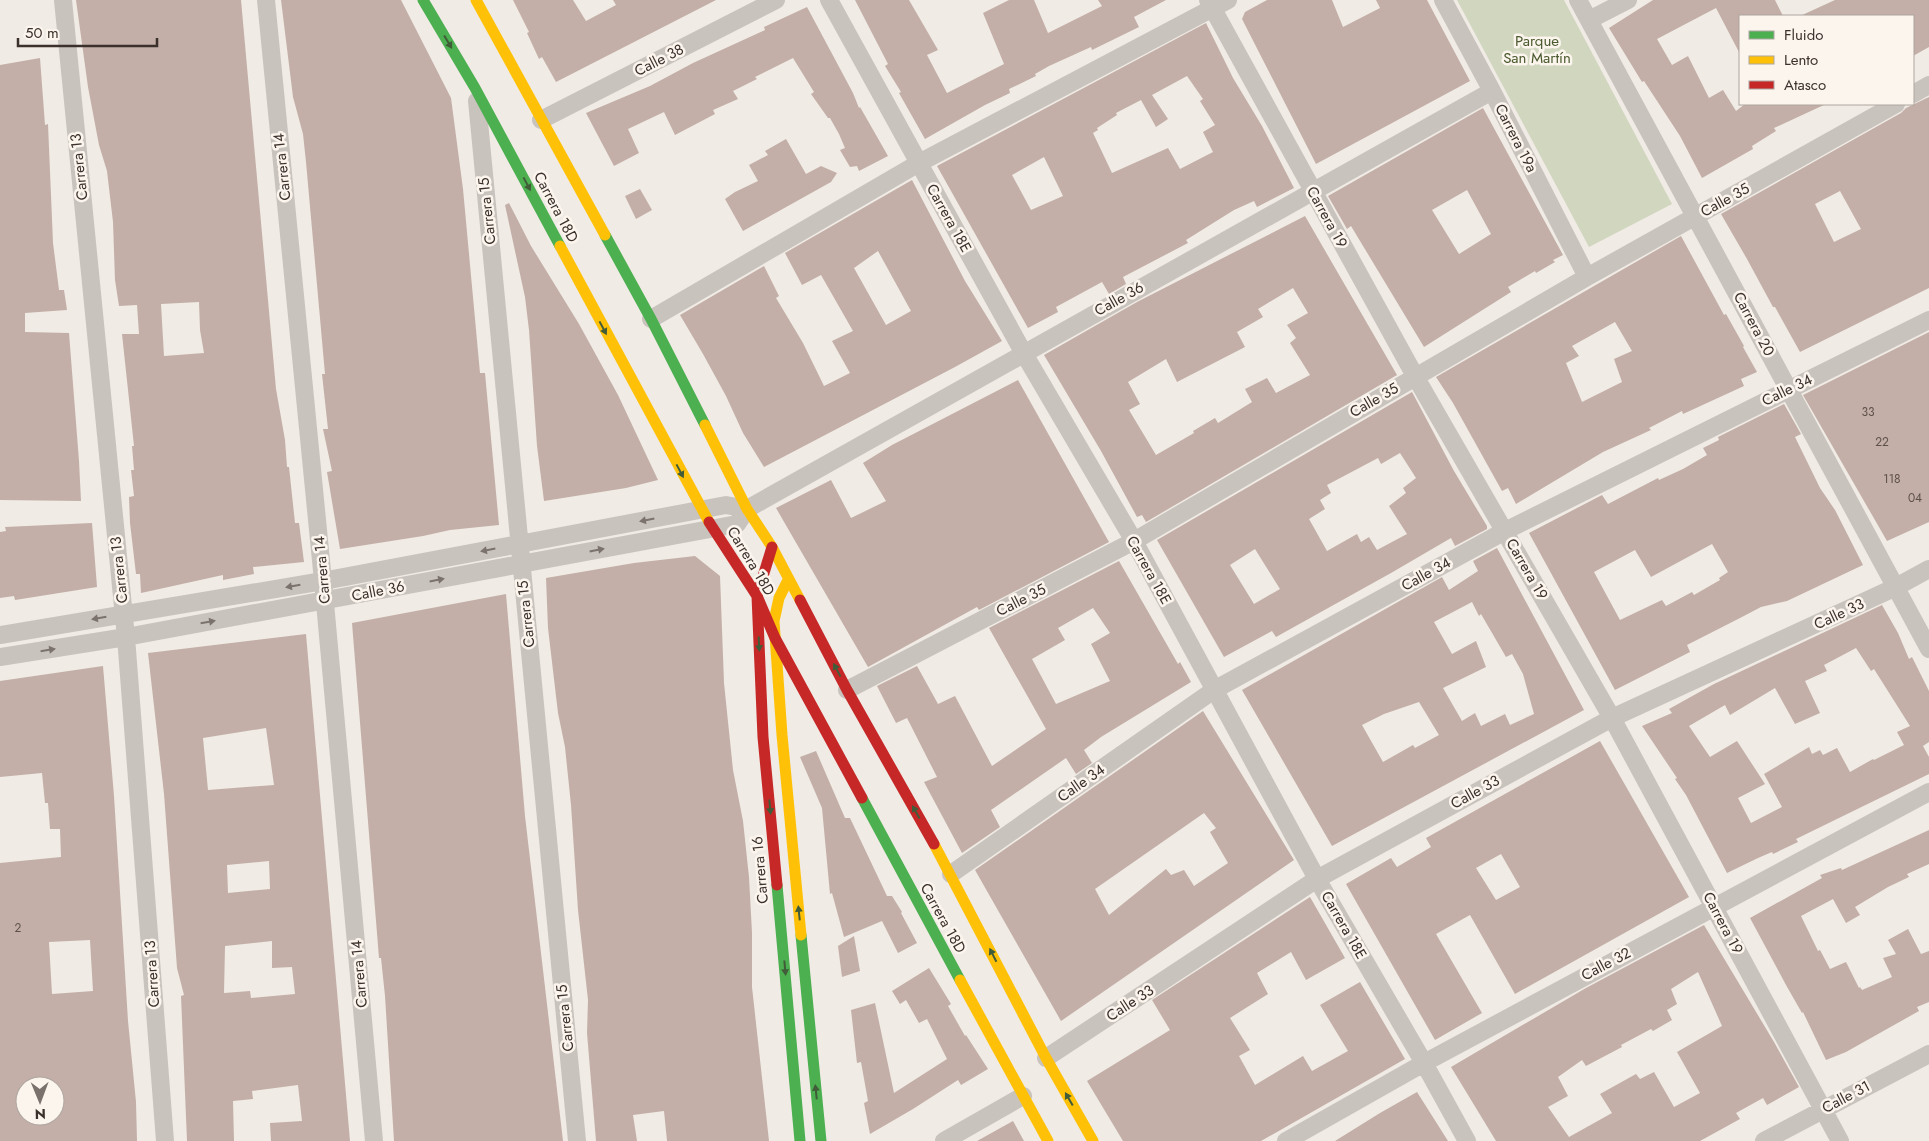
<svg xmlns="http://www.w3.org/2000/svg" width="1929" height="1141" font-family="Jost,sans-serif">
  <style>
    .green { fill: #d1d6bf }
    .building { fill: #c3afa7; fill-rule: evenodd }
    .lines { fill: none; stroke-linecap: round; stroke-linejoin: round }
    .street { stroke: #c9c3be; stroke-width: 18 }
    .fast { stroke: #4caf50; stroke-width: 11 }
    .slow { stroke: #ffc107; stroke-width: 11 }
    .jam { stroke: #c62828; stroke-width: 11 }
    .oneway { fill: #415c38 }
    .oneway2 { fill: #7b726d }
    .labels { text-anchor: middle; stroke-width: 5; stroke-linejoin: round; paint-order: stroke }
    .number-label { font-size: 12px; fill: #5d504a }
    .park-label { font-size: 15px; fill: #4a5a2e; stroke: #fbf5ee }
    .street-label { font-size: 15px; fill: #3b302b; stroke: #fbf5ee }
  </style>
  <rect width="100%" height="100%" fill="#f0ebe5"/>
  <path class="green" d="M1457 0H1564L1672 204 1589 247Z"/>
  <path class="building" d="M76 0H241L276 389 285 440 287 467H289L295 523H299L304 562 253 567 254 574 223 580V575L141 593 140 574H136L130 523 129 497 134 496 131 470H134L132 446H134L122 334H139L137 305 119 306 115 280 113 222 107 171 99 145 88 87ZM199 302 200 330 204 353 164 356 161 304Z
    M281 0H401L451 98 463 189 480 373H485L499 525 450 530 423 536 340 549 327 472 332 471 323 429H328L322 374H325L306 162 303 134 293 97Z
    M513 0H573L586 21 616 5 613 0H716L556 82 542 57 539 59 527 33 529 32Z
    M855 0H909L938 50 927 55 947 93 1004 64 983 13 1009 0H1034L1048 33 1102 6 1098 0H1166L1134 17 1139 27 1092 50 1091 47 1049 66 1035 74 1036 76 1009 89 1010 93 985 105 925 139 899 93 901 92 885 66 888 64Z
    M1267 0H1332L1343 27 1380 8 1376 0H1427L1470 81 1316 164 1242 19 1245 12Z
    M1653 0H1775L1783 16H1740V54L1716 8 1657 39 1672 65 1688 56 1709 98 1723 90 1736 111 1745 104H1826L1774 128 1776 131 1752 146 1753 149 1702 178 1680 136 1644 81 1642 82 1609 28Z
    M1835 0H1929V47L1913 56V16H1800Z
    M807 7 853 93 859 108 860 107 888 156 859 171 857 166 850 167 840 150 845 148 839 134 830 118H828L811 94 814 92 793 58 755 77 757 79 733 91 738 99 713 110 715 114 675 135 664 112 628 129 639 153 614 166 586 113 650 86 693 63 765 30 764 27Z
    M1206 23 1233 78 1262 126 1294 188 1257 207 1254 201 1234 210 1186 240 1188 243 1123 277 1126 284 1109 294 1102 282 1056 307 1058 312 1028 328 937 166ZM1187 76 1203 99 1200 101 1215 125 1203 132 1213 152 1180 169 1168 148 1112 173 1093 133 1098 130 1097 128 1117 115 1116 113 1141 100 1156 127 1168 119 1152 95ZM1044 157 1063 196 1031 210 1012 175Z
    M40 58 45 125 48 124 53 243 59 290H64L67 310 25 313V332L69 333 79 461 81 501 0 500V65Z
    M1929 97V288L1800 352 1775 307H1773L1747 259 1721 214 1901 113 1906 108ZM1840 191 1861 229 1834 242 1815 204Z
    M1483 108 1563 255 1553 260 1555 262 1536 273 1535 271 1508 287 1511 292 1424 347 1351 226 1347 229 1328 196ZM1467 190 1491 234 1459 254 1432 210Z
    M786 139 806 174 821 166 837 173 831 182 743 231 725 199 735 192 758 181 749 165 768 155 765 151Z
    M912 180 965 281 1002 341 955 367 764 467 743 433 726 396 703 354 680 315 764 266 779 296 776 298 803 343 824 386 850 373 832 341 853 331 821 275 802 285 785 253ZM878 251 911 311 886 325 854 268Z
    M640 189 652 210 636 219 625 196Z
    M509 203 531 246 579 324 618 395 658 480 626 488 544 501 537 446 529 330 525 297 505 205Z
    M1305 216 1397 375 1146 522 1142 515 1137 517 1101 451 1044 355 1137 302ZM1293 288 1308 313 1287 325 1296 338 1290 343 1310 375 1276 393 1267 378 1245 389 1252 402 1218 423 1215 418 1193 431 1194 433 1156 455 1129 410 1140 404 1128 382 1166 359 1177 382 1245 347 1237 332 1263 317 1258 309Z
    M1681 236 1724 315 1726 314 1744 346 1743 347 1757 372 1741 379 1744 386 1683 414 1682 411 1649 428 1651 430 1603 452 1516 504 1508 488 1502 491 1453 403 1436 377ZM1615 322 1632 351 1614 359 1622 382 1582 402 1566 363 1579 356 1572 346Z
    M1929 332V522L1887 541 1803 395Z
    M1018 380 1109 542 979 610 977 607 868 667 776 508 831 480 851 518 886 501 863 463 892 445Z
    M1412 392 1454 471 1487 526V529L1455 546 1451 538 1391 573 1276 637 1272 631 1224 657 1157 540ZM1400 453 1416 478 1403 488 1406 493 1389 506 1407 534 1377 550 1369 537 1361 542 1357 534 1327 551 1309 519 1325 509 1320 500 1331 493 1327 485 1378 458 1381 464ZM1255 549 1280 589 1254 604 1230 565Z
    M1784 404 1801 434 1795 437 1820 488 1835 510 1863 565 1787 601 1761 607 1740 618 1687 645 1690 652 1615 690 1529 533 1602 495 1608 504 1658 478 1659 480 1683 469 1707 455 1703 448 1719 440 1718 437ZM1712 544 1728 572 1719 578 1720 580 1694 595 1692 592 1666 606 1662 600 1620 620 1594 572 1635 550 1651 577Z
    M92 523 97 587 15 600 14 596 0 598V532L6 531 5 527Z
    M1497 548 1584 710 1332 846 1242 690 1442 577 1449 590 1478 571 1473 561ZM1472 602 1479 616 1481 614 1506 657 1512 654 1523 674 1534 714 1510 725 1505 714 1481 726 1475 713 1462 721 1443 688 1486 667 1476 641 1452 654 1434 622ZM1419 702 1439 735 1415 748 1413 745 1383 762 1362 725 1384 714Z
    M695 556 720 576 724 683 733 770 743 821 749 877 752 933V987L769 1141H667L664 1111 633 1115 637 1141H596L587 1033 588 1000 578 910 571 805 565 747 558 713 548 628 546 578 634 563Z
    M1119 561 1178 664 1180 662 1191 682 1101 737 1084 750 1092 763 1076 774 1066 758 991 810 1000 827 962 853 924 782 937 777 907 718 896 723 877 686 917 666 938 704 955 696 992 766 1046 729 989 628ZM1093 608 1110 633 1091 644 1110 681 1056 704 1032 659 1065 640 1058 628Z
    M506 594 525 816 563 1141H394L385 996 381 958H379L352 623Z
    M1882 605 1898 633 1909 659 1912 657 1929 691V742L1923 746 1929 757V774L1796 839 1798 842 1773 854 1772 852 1758 858 1727 873 1686 795 1675 779 1677 778 1642 726 1672 713 1669 709 1714 684ZM1856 648 1871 671 1874 669 1910 726 1897 732 1904 745 1874 760 1873 759 1850 772 1837 748 1823 755 1820 750 1812 754 1809 747 1764 774 1782 807 1751 823 1738 798 1765 784 1737 741 1710 757 1689 726 1725 705 1730 715 1775 688 1795 724 1820 713 1805 681 1827 671 1824 665Z
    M306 634 350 1141H271L270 1123 302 1121 298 1085 252 1091 253 1099 233 1101 234 1141H187L181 996 184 995 177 968 164 794 148 653ZM266 728 274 785 208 790 203 738ZM269 861 270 889 228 893 227 865ZM272 941V968L292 967 295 994 251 998 250 991 224 993 225 946Z
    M103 666 114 796 128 1021 136 1102 137 1141H0V863L61 857 60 829H50L48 803H45L42 773 0 777V681ZM90 940 93 991 52 994 49 942ZM25 1086H55V1116H25Z
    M1203 711 1294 860 1061 1021 975 870ZM1204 813 1216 828 1210 832 1228 863 1194 886 1184 870 1171 875 1166 869 1109 915 1095 889Z
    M1600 741 1689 897 1515 994 1470 915 1436 934 1482 1013 1435 1040 1346 884 1391 858 1397 867 1431 847 1426 838ZM1501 854 1520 887 1496 900 1476 868Z
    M816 751 845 818H850L887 896H892L902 912 901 913 917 943 898 953 882 921 844 937 832 893 830 894 822 808 800 757Z
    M1929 830V864L1907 874 1909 877 1888 887 1855 907 1860 915 1846 923 1833 899 1801 916 1818 951 1820 950 1830 969 1846 962 1859 988 1860 987 1862 990 1892 977 1883 958 1896 954 1888 940 1908 929 1921 954 1929 951V1002L1917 1007 1919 1011 1846 1052 1826 1060 1803 1012 1802 1013 1786 985 1750 918 1822 878 1820 875 1841 868 1842 870Z
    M1310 897 1345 958 1306 980 1291 952 1257 973 1268 994 1230 1018 1250 1050 1239 1056 1255 1085 1303 1056 1312 1071 1348 1051 1320 1005 1360 982 1405 1059 1261 1141H1123L1087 1081 1170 1030 1152 1000Z
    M1704 925 1774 1042 1799 1087 1767 1105 1763 1098 1736 1113 1740 1119 1700 1141H1496L1451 1067 1586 988ZM1698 972 1722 1026 1677 1052 1700 1093 1674 1107 1654 1072 1640 1079 1636 1074 1600 1094 1612 1113 1569 1137 1548 1107 1568 1096 1558 1077 1582 1060 1586 1066 1622 1047 1621 1045 1651 1029 1653 1031 1672 1020 1667 1010 1677 1004 1671 989Z
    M854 936 860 971 842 977 838 946Z
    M929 968 951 1004 948 1006 965 1036 966 1035 988 1069 961 1085 958 1080 913 1109 870 1134 864 1103 868 1101 861 1062 857 1063 851 1010 875 1003 894 1093 947 1059 927 1019 919 1023 906 1000 900 1004 892 991Z
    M1417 1092 1448 1141H1335L1380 1113Z
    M1013 1121 1024 1141H977Z"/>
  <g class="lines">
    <path class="street" d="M63 0 126 637 165 1141
      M266 0 323 581 374 1141
      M829 0 1023 352 1134 541 1317 879 1424 1063 1467 1141
      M1208 0 1415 376 1612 718 1840 1141
      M1443 0 1492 91 1587 277
      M1578 0 1929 649
      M1589 20 1628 0
      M1913 94 1929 85
      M477 101 577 1141
      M541 120 776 0
      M651 319 919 163 1228 0
      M0 635 323 581 726 505 747 509
      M0 657 126 637 737 524 747 509 1492 91
      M847 690 1134 541 1587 277 1896 104
      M951 874 1214 690 1505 531 1929 320
      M1046 1058 1317 879 1612 718 1896 587 1929 569
      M944 1141 1023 1096
      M1286 1141 1424 1063 1929 792
      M1764 1141 1929 1054"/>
    <path class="fast" d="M423 0 475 88 560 246
      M605 235 651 319 705 425
      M862 798 960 980
      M777 885 800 1141
      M801 935 821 1141"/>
    <path class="slow" d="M476 0 605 235
      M560 246 709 522
      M705 425 747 509 772 547 800 600
      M788 580 779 598 774 621 782 735 801 935
      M934 844 1046 1058 1093 1141
      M960 980 1048 1141"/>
    <path class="jam" d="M709 522 757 596 775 638 862 798
      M772 547 757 596 763 737 777 885
      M800 600 847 690 934 844"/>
  </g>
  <defs><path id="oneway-solid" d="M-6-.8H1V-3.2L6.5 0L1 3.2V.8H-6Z" transform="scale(1.25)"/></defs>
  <g class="oneway">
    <use href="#oneway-solid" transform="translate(448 42) rotate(59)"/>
    <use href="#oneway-solid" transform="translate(527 184) rotate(62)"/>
    <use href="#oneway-solid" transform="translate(603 328) rotate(62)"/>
    <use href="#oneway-solid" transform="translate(680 471) rotate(62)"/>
    <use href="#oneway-solid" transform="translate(759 644) rotate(87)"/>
    <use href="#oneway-solid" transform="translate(837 670) rotate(-118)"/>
    <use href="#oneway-solid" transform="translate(770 807) rotate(85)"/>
    <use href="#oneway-solid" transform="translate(916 812) rotate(-119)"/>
    <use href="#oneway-solid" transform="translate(799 913) rotate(-96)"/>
    <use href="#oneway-solid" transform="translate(993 955) rotate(-117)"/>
    <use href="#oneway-solid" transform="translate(785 968) rotate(85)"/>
    <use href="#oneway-solid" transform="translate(816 1092) rotate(-96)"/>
    <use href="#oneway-solid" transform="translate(1069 1099) rotate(-120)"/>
  </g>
  <g class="oneway2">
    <use href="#oneway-solid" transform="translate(647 520) rotate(169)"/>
    <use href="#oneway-solid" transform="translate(488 550) rotate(169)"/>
    <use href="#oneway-solid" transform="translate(597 550) rotate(-11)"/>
    <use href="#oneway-solid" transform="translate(437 580) rotate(-11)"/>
    <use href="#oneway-solid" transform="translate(293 586) rotate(170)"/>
    <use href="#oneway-solid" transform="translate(99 618) rotate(170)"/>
    <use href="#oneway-solid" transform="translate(208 622) rotate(-10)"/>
    <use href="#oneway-solid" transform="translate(48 650) rotate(-9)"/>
  </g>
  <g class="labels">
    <g class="number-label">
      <text x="1868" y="416">33</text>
      <text x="1882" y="446">22</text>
      <text x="1892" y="483">118</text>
      <text x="1915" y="502">04</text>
      <text x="18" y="932">2</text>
    </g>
    <g class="park-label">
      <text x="1537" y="46">Parque<tspan x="1537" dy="17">San Martín</tspan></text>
    </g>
    <g class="street-label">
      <text transform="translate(659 60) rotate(-27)" y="5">Calle 38</text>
      <text transform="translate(1516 138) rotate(63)" y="5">Carrera 19a</text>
      <text transform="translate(79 167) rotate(-96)" y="5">Carrera 13</text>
      <text transform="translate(282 167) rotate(-96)" y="5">Carrera 14</text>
      <text transform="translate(1725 200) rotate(-29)" y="5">Calle 35</text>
      <text transform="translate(556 207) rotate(62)" y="5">Carrera 18D</text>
      <text transform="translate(487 211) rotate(-96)" y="5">Carrera 15</text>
      <text transform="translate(1327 217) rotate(61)" y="5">Carrera 19</text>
      <text transform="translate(949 218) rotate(61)" y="5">Carrera 18E</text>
      <text transform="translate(1119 299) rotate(-29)" y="5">Calle 36</text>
      <text transform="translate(1754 324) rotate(62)" y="5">Carrera 20</text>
      <text transform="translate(1787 390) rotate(-26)" y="5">Calle 34</text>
      <text transform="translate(1374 400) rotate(-30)" y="5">Calle 35</text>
      <text transform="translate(751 561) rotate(59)" y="5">Carrera 18D</text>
      <text transform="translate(1527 569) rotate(60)" y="5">Carrera 19</text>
      <text transform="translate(119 570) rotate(-96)" y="5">Carrera 13</text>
      <text transform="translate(322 570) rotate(-95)" y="5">Carrera 14</text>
      <text transform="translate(1149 570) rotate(61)" y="5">Carrera 18E</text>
      <text transform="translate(1426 574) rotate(-29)" y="5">Calle 34</text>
      <text transform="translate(378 591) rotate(-11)" y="5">Calle 36</text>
      <text transform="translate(1021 600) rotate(-27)" y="5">Calle 35</text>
      <text transform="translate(526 614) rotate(-96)" y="5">Carrera 15</text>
      <text transform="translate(1839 614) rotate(-25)" y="5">Calle 33</text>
      <text transform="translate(1081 783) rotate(-35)" y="5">Calle 34</text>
      <text transform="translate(1475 792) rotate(-29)" y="5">Calle 33</text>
      <text transform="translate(760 870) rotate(-95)" y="5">Carrera 16</text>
      <text transform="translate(943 918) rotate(61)" y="5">Carrera 18D</text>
      <text transform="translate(1723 923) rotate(62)" y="5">Carrera 19</text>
      <text transform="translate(1344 925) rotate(60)" y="5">Carrera 18E</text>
      <text transform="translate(1606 964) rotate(-28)" y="5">Calle 32</text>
      <text transform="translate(152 974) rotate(-94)" y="5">Carrera 13</text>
      <text transform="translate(359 974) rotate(-95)" y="5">Carrera 14</text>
      <text transform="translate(1130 1003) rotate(-33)" y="5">Calle 33</text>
      <text transform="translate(565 1018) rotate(-96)" y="5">Carrera 15</text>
      <text transform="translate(1846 1097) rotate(-28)" y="5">Calle 31</text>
    </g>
  </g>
  <rect x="1739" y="15" width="175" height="90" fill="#fbf5ee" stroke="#aea6a0"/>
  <rect x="1749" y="31" width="25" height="8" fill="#4caf50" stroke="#aea6a0"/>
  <text x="1784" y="40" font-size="15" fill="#3b302b">Fluido</text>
  <rect x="1749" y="56" width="25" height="8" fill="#ffc107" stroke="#aea6a0"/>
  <text x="1784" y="65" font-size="15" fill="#3b302b">Lento</text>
  <rect x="1749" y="81" width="25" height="8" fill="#c62828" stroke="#aea6a0"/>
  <text x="1784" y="90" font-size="15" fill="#3b302b">Atasco</text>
  <g transform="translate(40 1101) rotate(179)"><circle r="24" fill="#fbf5ee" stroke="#aea6a0"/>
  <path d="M0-4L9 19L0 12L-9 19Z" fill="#7a716c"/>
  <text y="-8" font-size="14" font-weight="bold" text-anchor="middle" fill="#3b302b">N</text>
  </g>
  <path d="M18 38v8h139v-8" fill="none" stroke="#3b302b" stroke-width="2.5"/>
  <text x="25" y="38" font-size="15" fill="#3b302b" stroke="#fbf5ee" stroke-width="4" paint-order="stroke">50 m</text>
</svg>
